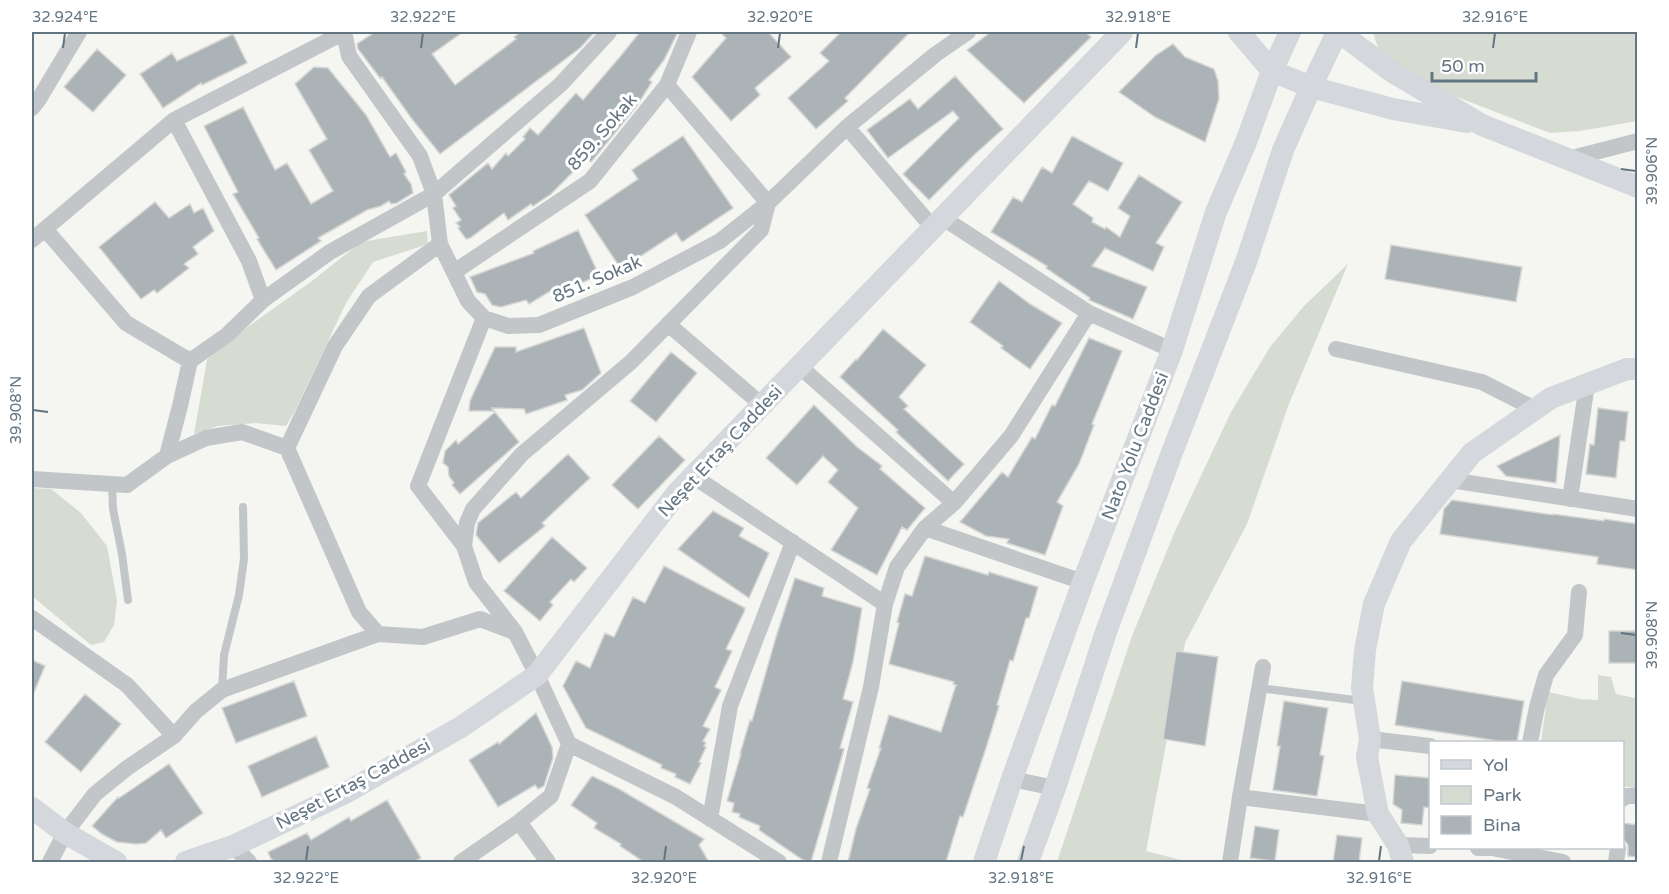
<svg xmlns="http://www.w3.org/2000/svg" width="1669" height="894" font-family="'Varela Round',sans-serif">
  <style>
    .green { fill: #d6dcd2 }
    .building { fill: #abb3b7; stroke: #d6d6d4; stroke-width: 1.5 }
    .lines { fill: none; stroke-linecap: round; stroke-linejoin: round }
    .lane { stroke: #c2c6c9; stroke-width: 8 }
    .street { stroke: #c2c6c9; stroke-width: 16 }
    .secondary { stroke: #d4d8dc; stroke-width: 22 }
    .ticks { fill: none; stroke: #647582; stroke-width: 2 }
    .labels { text-anchor: middle; stroke-width: 6; stroke-linejoin: round; paint-order: stroke }
    .street-label { font-size: 18px; fill: #647582; stroke: #fff }
    .neatline { fill: none; stroke: #647582; stroke-width: 2 }
    .ticks-label { font-size: 15px; text-anchor: middle; fill: #647582 }
  </style>
  <rect width="100%" height="100%" fill="#f5f5f1"/>
  <path class="green" d="M1373 32H1637V121L1580 131 1550 133 1413 80 1378 48Z
    M427 231 428 244 373 262 346 303 296 409 286 426 255 423 218 426 194 434 207 360 224 344 312 281 361 242Z
    M1348 264 1289 404 1247 524 1185 643 1146 851 1181 860 1180 862H1057L1132 636 1175 531 1231 412 1270 347 1304 306Z
    M32 488 51 489 81 513 107 546 117 601 114 625 104 642 91 645 32 596Z
    M1598 675 1611 677 1616 694 1635 698 1637 695V789L1623 786 1622 742H1541L1548 692 1580 699 1598 700Z"/>
  <path class="building" d="M375 32H463L432 54 455 85 516 39 514 37 521 32H595L580 48 440 154 412 119 382 77 380 78 358 49 357 44Z
    M640 32H678L664 60 649 80 652 82 636 107 601 150 591 162 586 159 551 194 533 206 531 204 508 220 504 213 470 238 466 239 458 228 460 227 456 223 461 220 453 208 456 206 449 195 488 163 492 169 506 153 508 156 525 139 523 137 530 128 538 135 576 93 583 100 619 58Z
    M720 32H768L791 57 755 88 760 95 731 121 692 77 726 38Z
    M841 32H910L845 98 848 101 816 129 788 98 829 61 820 53Z
    M991 32H1085L1091 37 1024 103 967 50Z
    M233 34 247 63 202 85 201 83 163 108 140 74 172 53 177 61Z
    M1173 44 1185 57 1214 69 1218 81 1219 99 1205 142 1155 117 1119 92 1155 56Z
    M97 49 126 75 93 112 64 87Z
    M314 67 328 68 366 115 390 157 396 153 406 172 404 174 411 184 413 193 397 203 391 204 389 201 381 206 367 210 318 238 321 241 276 270 257 239 259 238 233 194 238 192 204 126 243 107 275 170 287 163 311 204 333 191 309 150 327 139 295 84Z
    M955 76 1003 129 975 154 929 200 903 174 959 118 953 111 888 158 867 130 910 99 918 109Z
    M683 136 733 208 682 242 676 233 621 269 585 215 638 179 632 170Z
    M1072 136 1123 163 1108 191 1089 181 1073 204 1093 218 1092 222 1105 229 1106 227 1120 237 1130 216 1118 208 1139 175 1182 202 1156 243 1164 247 1153 271 1105 248 1092 266 1147 287 1133 319 1089 300 1090 298 1046 268 1047 266 991 232 1013 197 1022 202 1042 167 1052 173Z
    M155 202 169 218 190 204 194 213 203 208 214 231 193 247 198 254 184 264 189 268 157 293 154 290 141 299 99 247Z
    M578 230 599 275 555 295 552 290 529 304 526 300 501 307 492 305 485 294 477 292 470 277 534 253 533 251Z
    M1391 245 1522 267 1516 302 1385 279Z
    M999 281 1030 304 1062 323 1030 369 1001 348 1003 346 970 322Z
    M584 328 601 373 582 390 565 395 567 400 526 414 524 409 492 408 494 411H469L470 401 495 347H516V352Z
    M883 329 926 365 899 397 908 406 904 409 964 464 948 481 896 432 898 430 840 377 856 359 857 360Z
    M1089 338 1122 351 1092 424 1094 425 1079 464 1057 502 1063 506 1045 555 1007 543 1009 539 986 536 960 522 1002 472 1008 477 1032 437 1035 439 1052 405 1055 406Z
    M671 352 697 373 656 422 630 401Z
    M814 405 857 447 882 466 880 469 925 508 907 530 902 527 877 575 831 550 858 508 828 482 838 470 823 456 797 485 766 458Z
    M1598 408 1628 412 1625 441H1620L1616 478 1586 474 1590 444 1594 445Z
    M495 412 519 442 460 494 452 485 454 483 449 476 448 467 443 463 445 451 456 440 458 444Z
    M1560 435 1556 483 1506 476 1497 466Z
    M659 436 685 460 638 509 612 485Z
    M568 454 590 478 542 523 545 526 499 563 476 535 478 523 516 492 521 498Z
    M1452 500 1553 515V514L1604 521V519L1638 524V570L1597 564 1598 557 1440 534 1444 509Z
    M713 511 744 528 739 536 769 553 749 598 678 549Z
    M552 537 587 568 574 582 571 579 550 602 553 605 540 621 504 591Z
    M925 556 988 575 989 572 1038 587 1029 618H1026L1013 661 1010 660 997 705 999 706 986 748 963 817 960 816 946 862H848L856 829 870 789 867 788 881 748H879L889 715 941 732 956 685 953 684 954 682 889 664 899 623 897 622 905 594 912 596Z
    M664 566 745 608 744 609 745 610 726 649 732 651 715 687 721 690 703 726 710 729 703 741 706 743 704 746 706 747 699 762 701 763 690 784 675 777 676 774 661 768 662 765 586 728 563 686 576 661 590 668 605 633 614 637 633 597 645 603Z
    M795 578 824 588 822 596 862 608 853 662 843 699 853 702 840 748 844 749 811 862 803 860 759 830 760 826 739 817 740 814 732 812 734 803 727 801 741 754H740L750 720 752 721 776 637Z
    M1609 631H1638V663H1609Z
    M1176 651 1218 657 1205 746 1163 739Z
    M32 660 45 666 32 697Z
    M294 681 307 716 236 743 222 708Z
    M1402 681 1524 701 1517 742H1505L1395 725Z
    M85 694 121 724 81 772 45 742Z
    M1284 701 1328 708 1320 755 1324 756 1317 796 1273 790 1280 746H1277Z
    M536 713 552 747 553 758 544 786 538 789 535 785 498 807 469 760 498 742 499 744Z
    M316 736 329 767 262 797 248 766Z
    M169 764 203 813 166 838 161 830 146 843 136 844 117 842 102 834 92 826 118 797 119 798Z
    M1395 775 1431 778V808L1424 807 1422 825 1401 823 1402 810 1393 804Z
    M592 776 619 789 704 839 699 845 709 862H644L620 846 621 844 594 828 597 823 571 805Z
    M387 800 421 858 414 862H276L271 859 268 852 307 833 311 840 349 817 351 821Z
    M1623 823 1638 825V857L1628 856V845L1623 839Z
    M1255 826 1279 830 1275 861 1250 858Z
    M1337 835 1362 838 1359 862H1333Z"/>
  <g class="lines">
    <path class="lane" d="M112 484 113 509 122 554 128 600
      M1259 688 1363 701
      M222 690 224 655 239 595 244 559 243 507"/>
    <path class="street" d="M344 32 349 56 420 156 434 194 440 244 468 301 484 318 508 326 539 325 633 287 720 241 768 203 847 127 936 54 968 32
      M667 85 768 203 761 230 631 362 522 454 473 509 467 523 464 546 476 582 515 632 537 675 569 744 676 797 779 862
      M32 108 39 99 79 32
      M174 120 249 261 263 300
      M847 127 933 228
      M1568 159 1638 141
      M45 229 126 323 190 361
      M32 240 174 120 345 32
      M454 272 590 181 667 85 689 32
      M1089 313 1172 350
      M668 324 762 405
      M1336 349 1482 382 1535 409
      M799 366 954 503
      M167 456 180 406 190 361 227 335 263 300 330 252 434 194 561 84 609 32
      M693 476 885 604
      M32 479 127 485 167 456 206 438 242 432 287 448
      M1450 480 1638 509
      M1570 499 1587 384
      M925 528 1083 582
      M464 546 418 486 484 318
      M32 618 127 685 174 736
      M378 634 359 612 287 448 335 346 369 296 440 244
      M1370 739 1430 746
      M1530 742 1537 707 1546 675 1575 635 1579 592
      M1012 779 1055 788
      M1240 797 1263 667
      M1622 799 1627 796H1638
      M710 819 730 706 793 542
      M519 822 548 862
      M1398 845 1430 846
      M233 846 249 862
      M1478 848H1492L1563 862
      M50 862 65 833 95 794 127 768 174 736 196 711 222 690 378 634 423 637 480 619 514 632
      M461 862 519 822 551 796 569 744
      M829 862 871 687 885 604 897 567 925 528 954 503 1011 436 1089 313 943 218
      M1230 862 1240 797 1378 814
      M1616 862 1618 848"/>
    <path class="secondary" d="M1239 32 1272 71 1311 87 1393 109 1467 122
      M1339 32 1391 71 1482 125 1638 187
      M32 808 65 833 116 862
      M186 862 233 846 347 792 461 727 537 675 677 493 1122 32
      M984 862 1012 779 1083 582 1172 350 1216 212 1246 142 1272 71 1290 32
      M1028 862 1055 788 1106 632 1171 455 1246 262 1283 150 1311 87 1333 41 1336 32
      M1403 862 1398 845 1378 814 1367 757 1370 739 1362 688 1365 650 1374 604 1401 541 1472 453 1551 398 1627 369H1638"/>
  </g>
  <path class="ticks" d="M63 48 65 33M421 48 423 33M778 48 780 33M1136 48 1138 33M1493 48 1495 33M1621 169 1636 171M33 410 48 412M1621 633 1636 635M306 861 308 846M664 861 666 846M1021 861 1024 846M1379 861 1381 846"/>
  <g class="labels">
    <g class="street-label">
      <text transform="translate(602 132) rotate(-49)" y="6">859. Sokak</text>
      <text transform="translate(597 279) rotate(-23)" y="6">851. Sokak</text>
      <text transform="translate(1135 446) rotate(-69)" y="6">Nato Yolu Caddesi</text>
      <text transform="translate(720 451) rotate(-47)" y="6">Neşet Ertaş Caddesi</text>
      <text transform="translate(353 784) rotate(-28)" y="6">Neşet Ertaş Caddesi</text>
    </g>
  </g>
  <rect width="1669" height="894" fill="none" stroke="#ffffff" stroke-width="66"/>
  <rect x="1429" y="741" width="195" height="108" fill="#ffffff" stroke="#c1c8cd" stroke-width="1.5"/>
  <rect x="1441" y="760" width="30" height="9" fill="#d4d8dc" stroke="#c1c8cd" stroke-width="1.5"/>
  <text x="1483" y="771" font-size="18" fill="#647582">Yol</text>
  <rect x="1441" y="786" width="30" height="18" fill="#d6dcd2" stroke="#c1c8cd" stroke-width="1.5"/>
  <text x="1483" y="801" font-size="18" fill="#647582">Park</text>
  <rect x="1441" y="816" width="30" height="18" fill="#abb3b7" stroke="#c1c8cd" stroke-width="1.5"/>
  <text x="1483" y="831" font-size="18" fill="#647582">Bina</text>
  <path d="M1432 72v9h104v-9" fill="none" stroke="#647582" stroke-width="3"/>
  <text x="1441" y="72" font-size="18" fill="#647582" stroke="#ffffff" stroke-width="4.5" paint-order="stroke">50 m</text>
  <rect x="33" y="33" width="1603" height="828" class="neatline"/>
  <g class="ticks-label">
    <text x="65" y="22">32.924°E</text>
    <text x="423" y="22">32.922°E</text>
    <text x="780" y="22">32.920°E</text>
    <text x="1138" y="22">32.918°E</text>
    <text x="1495" y="22">32.916°E</text>
    <text transform="translate(1652 171) rotate(-90)" y="5">39.906°N</text>
    <text transform="translate(16 410) rotate(-90)" y="5">39.908°N</text>
    <text transform="translate(1652 635) rotate(-90)" y="5">39.908°N</text>
    <text x="306" y="883">32.922°E</text>
    <text x="664" y="883">32.920°E</text>
    <text x="1021" y="883">32.918°E</text>
    <text x="1379" y="883">32.916°E</text>
  </g>
</svg>
